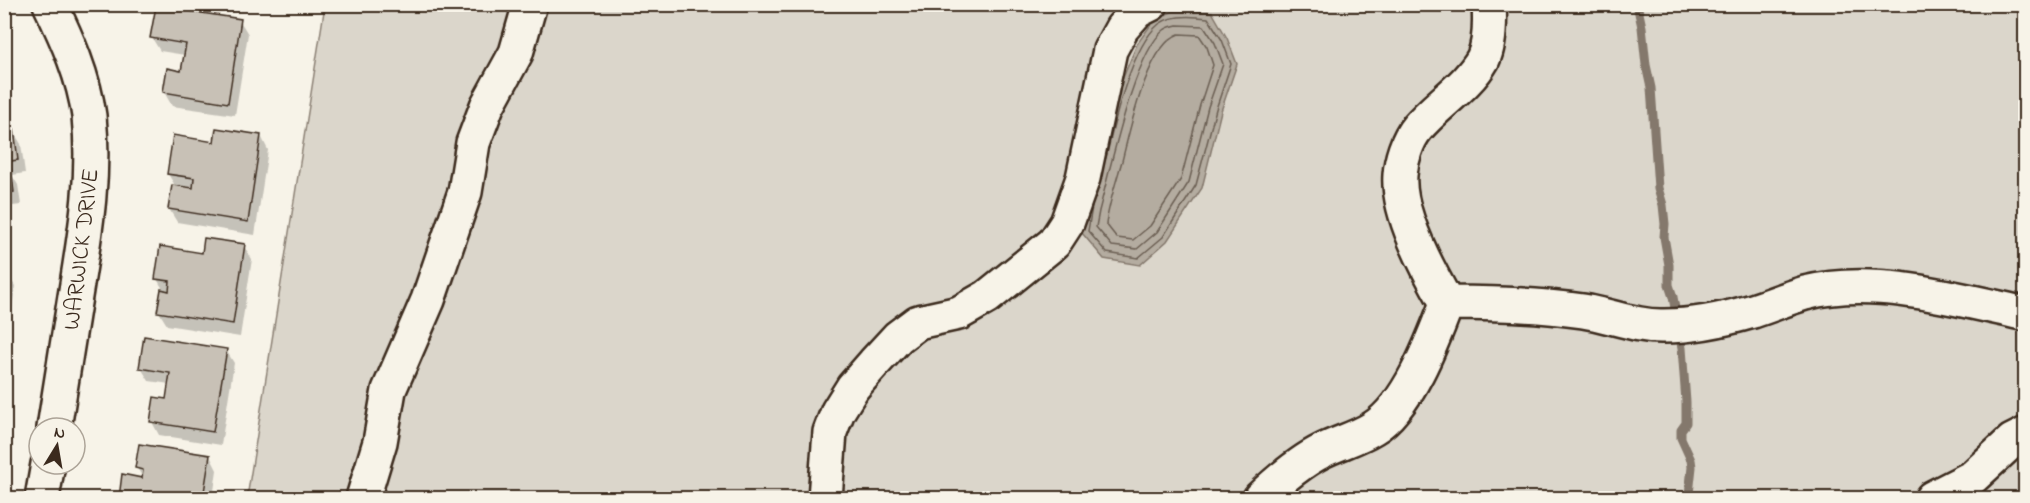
<svg xmlns="http://www.w3.org/2000/svg" width="2030" height="503" font-family="'Indie Flower',sans-serif">
  <style>
    .green { fill: #dbd6cb; stroke: #8b8074; stroke-width: 1.5 }
    .water { fill: #b4aca0; stroke: #84786c; stroke-width: 1.5 }
    .shadow { fill: #0003 }
    .lines { fill: none; stroke-linecap: round; stroke-linejoin: round }
    .shore { stroke: #6b5e52; stroke-width: 1.5 }
    .stream { stroke: #84786c; stroke-width: 9 }
    .building { fill: #c8c1b6; stroke: #3b2a1e; stroke-width: 1.5 }
    .minor-casing { stroke: #3b2a1e; stroke-width: 38 }
    .minor { stroke: #f7f3e8; stroke-width: 33 }
    .labels { text-anchor: middle; stroke-width: 4.5; stroke-linejoin: round; paint-order: stroke }
    .street-label { font-size: 24px; fill: #3b2a1e; stroke: #f7f3e8 }
  </style>
  <rect width="100%" height="100%" fill="#f7f3e8"/>
  <filter id="ink" filterUnits="userSpaceOnUse"><feTurbulence type="fractalNoise" baseFrequency=".0167" numOctaves="2"/><feDisplacementMap in="SourceGraphic" scale="12" xChannelSelector="R" yChannelSelector="G"/><feConvolveMatrix kernelMatrix="1 2 1 2 8 2 1 2 1" color-interpolation-filters="sRGB"/></filter>
  <g filter="url(#ink)">
    <path class="green" d="M325 5H2025V498H247Z"/>
    <path class="water" d="M1174 11 1212 12 1227 38 1237 64 1221 111 1202 188 1167 241 1140 265 1104 259 1082 233 1085 208 1115 97 1137 44 1155 19Z"/>
    <path class="shadow" d="M240 21 248 34 235 115 172 106 164 92 182 72 185 55 160 51 152 38Z
      M13 131 21 144 25 173 12 175 18 185 21 205 4 207V132Z
      M261 136 268 150 255 235 177 222 169 209 176 187 168 174 216 144Z
      M244 246 252 259 240 337 167 325 159 312 164 291 157 279 203 255Z
      M4 272 7 273 15 286 11 316 4 315Z
      M226 350 234 363 221 445 159 435 152 422 167 401 170 384 149 381 141 368Z
      M210 456 217 470 213 498H120L124 476 144 479 137 468Z"/>
    <g class="lines">
      <path class="shore" d="M1177 25 1204 26 1215 43 1223 64 1208 107 1189 182 1157 232 1137 249 1112 246 1096 227 1099 211C1110 171 1134 53 1164 30 1167 27 1173 26 1177 25Z
        M1179 34 1199 35 1207 47 1213 65 1200 105 1181 179 1150 226 1133 240 1117 238 1106 224C1109 203 1116 182 1122 161 1130 130 1147 45 1179 34Z
        M1092 207 1088 231 1107 253 1138 258 1163 237 1196 185 1216 109 1231 64 1222 40 1208 18C1194 16 1171 14 1159 24 1131 47 1114 123 1106 158"/>
      <path class="stream" d="M1637 4 1642 27 1646 65 1651 88 1658 188 1663 205 1665 224 1664 237 1669 265V285L1673 297 1682 348 1686 402V423L1681 430V438L1691 460 1692 467 1689 494 1690 498"/>
    </g>
    <path class="building" d="M156 6 241 19 228 103 163 92 167 68 181 71 186 44 150 38Z
      M216 128 261 135 248 222 168 209 172 185 193 188 194 178 167 174 173 135 214 142Z
      M14 129 18 160 4 162V131Z
      M11 169 14 192 4 193V170Z
      M204 238 245 244 233 324 157 312 161 289 169 291 170 281 155 279 160 246 202 253Z
      M4 270 8 271 4 296Z
      M144 336 227 349 213 432 150 422 154 397 166 399 170 373 139 368Z
      M139 444 210 455 203 498H119L122 474 142 478 143 470 135 468Z"/>
    <g class="lines">
      <defs>
        <path id="minor" d="M50 4C67 39 84 77 89 116 95 173 86 228 77 284 69 332 62 380 54 428
          M1447 303C1492 303 1538 304 1583 311 1610 315 1637 327 1664 326 1693 326 1726 319 1753 311 1771 305 1788 298 1805 293 1874 275 1958 299 2026 314
          M42 498 48 464
          M363 498 380 442 389 390 428 300 465 192 473 143 487 106 516 53 530 4
          M825 498 830 432 838 411 853 387 874 363 898 337 918 322 959 313 987 297 1054 243 1067 223 1083 178 1110 50 1122 28 1137 11 1151 4
          M1260 498C1278 481 1300 462 1322 451 1338 443 1357 438 1373 428 1408 407 1433 340 1447 303 1428 270 1397 213 1400 175 1401 160 1407 140 1417 128 1437 104 1467 87 1483 59 1490 44 1490 20 1489 4
          M1932 498 1973 477 2012 441 2026 434"/>
      </defs>
      <use href="#minor" class="minor-casing"/>
      <use href="#minor" class="minor"/>
    </g>
  </g>
  <g class="labels">
    <g class="street-label">
      <text transform="translate(80 249) rotate(-83)" y="8">WARWICK DRIVE</text>
    </g>
  </g>
  <rect width="2030" height="503" fill="none" stroke="#f7f3e8" stroke-width="24"/>
  <rect x="12" y="12" width="2006" height="479" fill="none" stroke="#3b2a1e" stroke-width="2" filter="url(#ink)"/>
  <g transform="translate(57 446) rotate(11)"><circle r="28" fill="#f7f3e8" stroke="#aca397" stroke-width="1.5"/>
  <path d="M0-4.5L10 22L0 15L-10 22Z" fill="#3b2a1e"/>
  <text y="-9" font-size="16" font-weight="bold" text-anchor="middle" fill="#3b2a1e">N</text>
  </g>
</svg>
